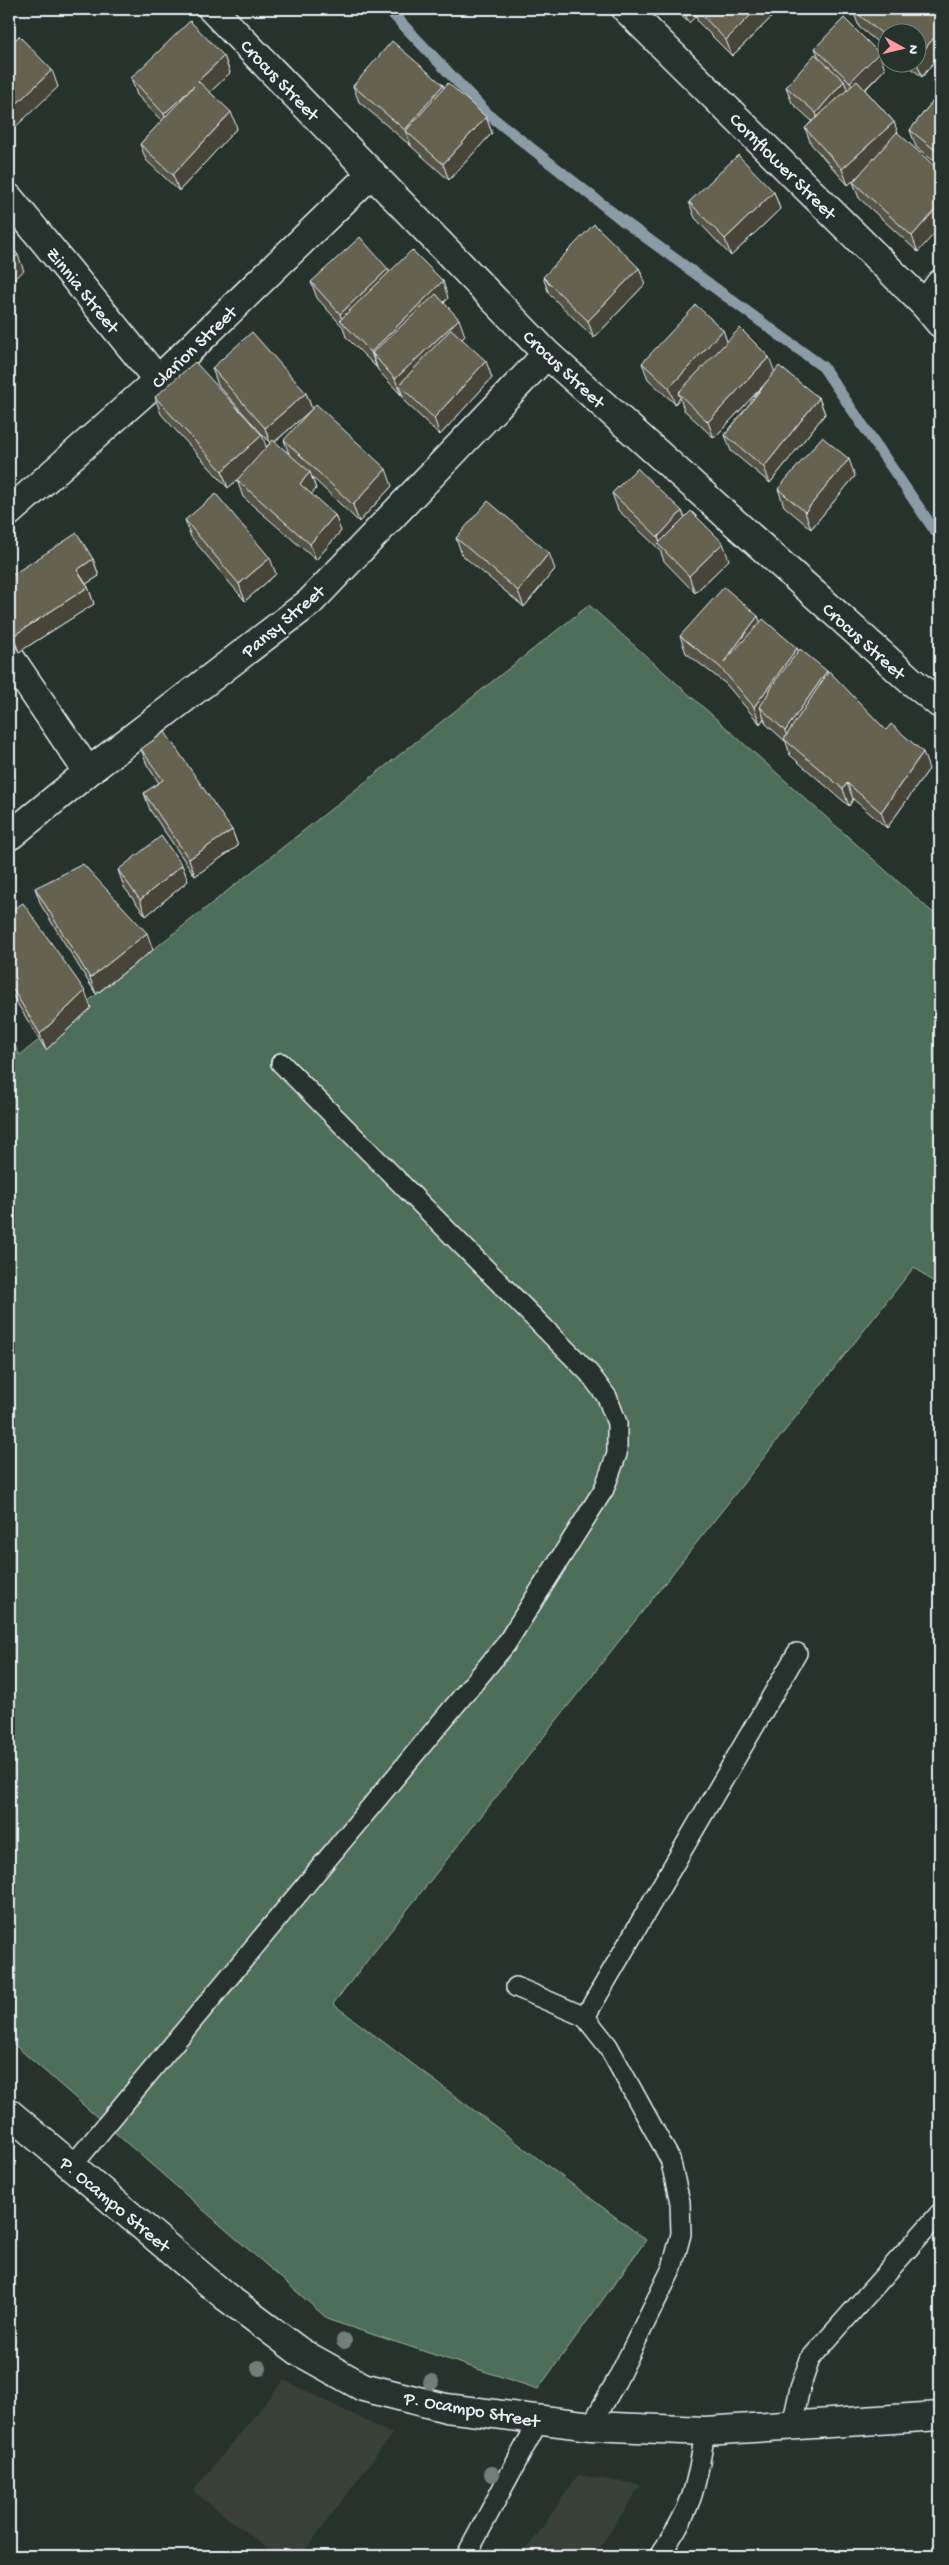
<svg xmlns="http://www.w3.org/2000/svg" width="949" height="2565" font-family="'Gochi Hand',sans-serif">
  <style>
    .built { fill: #394137 }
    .green { fill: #4d6e59; stroke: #9ab0a8 }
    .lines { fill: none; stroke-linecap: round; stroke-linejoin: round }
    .stream { stroke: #8a9ca6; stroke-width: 11 }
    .lane-casing { stroke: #e8f1f8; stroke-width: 22 }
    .street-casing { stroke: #e8f1f8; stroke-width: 31 }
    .secondary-casing { stroke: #e8f1f8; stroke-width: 31 }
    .lane { stroke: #26332d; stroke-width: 19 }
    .street { stroke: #26332d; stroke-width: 28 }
    .secondary { stroke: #26332d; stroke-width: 28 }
    .tree { fill: #6f7f79 }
    .wall { fill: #575444; stroke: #e8f1f8 }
    .shaded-wall { fill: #474537; stroke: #e8f1f8 }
    .building { fill: #65624f; stroke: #e8f1f8 }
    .labels { text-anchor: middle; stroke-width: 4.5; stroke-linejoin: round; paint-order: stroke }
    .street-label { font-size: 19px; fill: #e8f1f8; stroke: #26332d }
  </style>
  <rect width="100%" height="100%" fill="#26332d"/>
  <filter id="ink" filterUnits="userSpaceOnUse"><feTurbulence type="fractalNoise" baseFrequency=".02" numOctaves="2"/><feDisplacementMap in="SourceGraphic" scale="10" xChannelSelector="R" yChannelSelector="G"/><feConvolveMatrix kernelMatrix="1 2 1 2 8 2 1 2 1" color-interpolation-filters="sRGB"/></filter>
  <g filter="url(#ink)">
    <path class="built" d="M284 2380 392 2434 301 2556H277L193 2491Z
      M578 2475 641 2485 594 2556H523Z"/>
    <path class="green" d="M589 605 940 919V1287L914 1267 333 2004 646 2240 538 2389 329 2320 9 2040V1036L20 1055Z"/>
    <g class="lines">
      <path class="stream" d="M388 9 488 114 622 220 823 367 935 531 940 534"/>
      <defs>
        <path id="lane" d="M516 1987 585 2017 608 2046 670 2159 680 2202 681 2234 672 2268 617 2380 591 2426
          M585 2017 797 1653
          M72 2166 506 1644 604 1489 617 1454V1423L607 1397 589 1373 281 1063
          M792 2425 800 2388 810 2359 940 2213
          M466 2556 539 2420
          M659 2556C692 2510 697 2486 705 2431"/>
        <path id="street" d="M212 9 547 354 910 680 940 704
          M626 9 925 305 940 323
          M9 198 158 380
          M925 305 940 284
          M9 512 158 380 372 173
          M9 656 88 772
          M11 835 88 772 310 602 547 354"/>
        <path id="secondary" d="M9 2113 225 2296 300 2352 363 2387 446 2408 591 2426 705 2431 940 2416"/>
      </defs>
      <use href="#lane" class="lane-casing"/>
      <use href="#street" class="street-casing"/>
      <use href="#secondary" class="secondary-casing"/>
      <use href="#lane" class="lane"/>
      <use href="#street" class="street"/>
      <use href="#secondary" class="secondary"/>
    </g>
    <g class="tree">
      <circle cx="344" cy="2341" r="8"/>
      <circle cx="259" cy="2368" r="8"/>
      <circle cx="431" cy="2382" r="8"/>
      <circle cx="492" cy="2474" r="8"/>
    </g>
    <path class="wall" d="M674 9H780L732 56 698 22 696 16 689 23Z
      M940 9V54L922 77 904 62H916V32H886V49L859 27 853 10Z
      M815 48 879 53 885 69 865 90 894 122 897 132 918 252 859 198 853 182 857 177 848 185 811 144 805 128 812 121 792 103 786 87 819 58Z
      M224 56 230 73 210 92 237 128 179 191 146 160 140 144 162 121 137 95 131 78Z
      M443 85 444 87 486 117 492 133 449 180 412 147 411 146 359 102 353 86Z
      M940 92V166L916 147 910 130Z
      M774 192 780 209 731 256 695 218 689 202Z
      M639 268 645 284 594 338 549 294 543 277Z
      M388 269 389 272 448 298 444 303 465 336 462 339 492 378 440 435 405 402 402 394 401 395 378 370 377 368 346 337 343 327 317 298 311 282Z
      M723 330 727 342 774 372 819 398 825 414 770 483 731 451 725 435 765 384 714 438 684 410 680 398 675 404 648 379 642 363Z
      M212 368 306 393 312 409 275 442 289 454 284 440 392 486 359 522 312 477 316 489 311 494 341 531 316 560 243 497 237 480 242 475 228 488 161 414 155 397 266 447 270 443 218 385Z
      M855 476 811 529 784 506 778 489Z
      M612 493 682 511 685 518 729 560 695 593 664 561 660 550 618 510Z
      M185 520 276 574 245 601 191 537Z
      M456 538 555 569 524 607 462 555Z
      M93 559 99 576 86 584 88 587 94 604 19 652 9 636V577Z
      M758 616 760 623 797 648 798 652 827 673 886 730 929 769 887 828 853 799 849 806 790 755 786 742 766 724 764 718 760 724 726 684 686 653 680 636Z
      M141 749 232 830 238 846 195 876 150 810 144 793 159 783 147 765Z
      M182 865 188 881 146 916 124 887 118 870Z
      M35 888 153 950 96 994 41 905Z
      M9 912 91 1008 46 1050 9 990Z"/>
    <path class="shaded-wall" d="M683 9H694L696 16 689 23Z
      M757 9H780L732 56 726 40Z
      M940 30V54L922 77 916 60Z
      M879 53 885 69 856 98 850 82Z
      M224 56 230 73 204 98 198 81Z
      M52 70 58 87 10 132 9 128V111Z
      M844 81 850 97 822 130 816 113Z
      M443 85 449 102 406 131 411 146 405 130Z
      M194 86 170 130 164 114Z
      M231 112 237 128 179 191 173 175Z
      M486 117 492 133 449 180 443 164Z
      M894 122 900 139 848 185 842 169Z
      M774 192 780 209 731 256 725 239Z
      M940 204V227L918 252 912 236Z
      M18 255 24 271 9 282V262Z
      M639 268 645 284 594 338 588 321Z
      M388 269 394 286 343 323 340 314Z
      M443 281 448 298 382 364 372 353 377 368 371 352Z
      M459 319 465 336 405 391 399 385 402 394 401 395 395 379Z
      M723 330 729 347 678 393 680 398 675 404 669 388Z
      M769 357 775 373 714 438 708 422Z
      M486 361 492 378 440 435 434 418Z
      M306 393 312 409 271 445 265 428Z
      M819 398 825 414 770 483 764 467Z
      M262 435 268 452 228 488 222 471Z
      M849 459 855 476 811 529 805 512Z
      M386 469 392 486 359 522 353 505Z
      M310 472 316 489 306 500 300 484Z
      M682 511 688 527 662 548 658 537Z
      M335 515 341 531 316 560 310 544Z
      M723 543 729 560 695 593 689 576Z
      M549 553 555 569 524 607 518 591Z
      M270 558 276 574 245 601 239 584Z
      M93 559 99 576 83 586 77 570Z
      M88 587 94 604 19 652 13 636Z
      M758 616 764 632 724 662Z
      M797 648 803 664 760 707 764 718 760 724 754 707Z
      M827 671 833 688 789 743 785 731Z
      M923 752 929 769 887 828 881 812Z
      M847 783 853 799 849 806 843 789Z
      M232 830 238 846 195 876 189 859Z
      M182 865 188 881 146 916 140 900Z
      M147 933 153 950 96 994 90 978Z
      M85 991 91 1008 46 1050 40 1034Z"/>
    <path class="building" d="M696 9H757L726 40Z
      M854 9H940V30L916 60V32H886V37L853 10Z
      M844 18 879 53 850 82 815 48Z
      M190 21 224 56 198 81 231 112 173 175 140 144 194 86 164 114 131 78Z
      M19 36 52 70 9 111V46Z
      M392 41 443 85 405 130 353 86Z
      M815 54 844 81 816 113 786 87Z
      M857 81 894 122 842 169 805 128Z
      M448 83 486 117 443 164 406 131Z
      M940 92V154L910 130Z
      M897 132 940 171V204L912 236 853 182Z
      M738 155 774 192 725 239 689 202Z
      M594 224 639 268 588 321 543 277Z
      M360 237 388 269 340 314 311 282Z
      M9 242 18 255 9 262Z
      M412 250 443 281 371 352 340 320Z
      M436 294 459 319 395 379 372 353Z
      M696 305 723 330 669 388 642 363Z
      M740 328 769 357 708 422 678 393Z
      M451 329 486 361 434 418 399 385Z
      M252 332 306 393 265 428 212 368Z
      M195 362 262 435 222 471 155 397Z
      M779 366 819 398 764 467 725 435Z
      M316 404 386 469 353 505 284 440Z
      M822 437 849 459 805 512 778 489Z
      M273 440 310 472 300 484 335 515 310 544 237 480Z
      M637 468 682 511 658 537 612 493Z
      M216 494 270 558 239 584 185 520Z
      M488 501 549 553 518 591 456 538Z
      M691 511 723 543 689 576 658 544Z
      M77 533 93 559 77 570 88 587 13 636 9 629V577Z
      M724 587 758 616 724 662 763 619 797 648 754 707 720 667 680 636Z
      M800 649 827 671 785 731 760 707 776 680Z
      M829 671 886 730 891 724 923 752 881 812 847 783 843 789 784 739Z
      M165 732 232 830 189 859 144 793 163 780 141 749Z
      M161 836 182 865 140 900 118 870Z
      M83 864 147 933 90 978 35 888Z
      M23 903 85 991 40 1034 9 983V912Z"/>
  </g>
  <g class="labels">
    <g class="street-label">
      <text transform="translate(281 79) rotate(46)" y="7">Crocus Street</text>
      <text transform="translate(784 165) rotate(45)" y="7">Cornflower Street</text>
      <text transform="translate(84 289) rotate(51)" y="7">Zinnia Street</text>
      <text transform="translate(193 346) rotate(-44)" y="7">Clarion Street</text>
      <text transform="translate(565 368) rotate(43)" y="7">Crocus Street</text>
      <text transform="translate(282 620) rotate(-40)" y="7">Pansy Street</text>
      <text transform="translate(865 640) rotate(42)" y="7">Crocus Street</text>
      <text transform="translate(116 2203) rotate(40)" y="7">P. Ocampo Street</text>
      <text transform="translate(472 2408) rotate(10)" y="7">P. Ocampo Street</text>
    </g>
  </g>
  <rect width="949" height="2565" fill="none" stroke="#26332d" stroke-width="30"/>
  <rect x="15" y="15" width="919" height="2535" fill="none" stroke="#e8f1f8" stroke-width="2" filter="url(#ink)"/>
  <g transform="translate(902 48) rotate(98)"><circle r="24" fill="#26332d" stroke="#747f7e"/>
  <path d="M0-4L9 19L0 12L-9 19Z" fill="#ff9aa2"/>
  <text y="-8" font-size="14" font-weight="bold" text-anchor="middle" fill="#e8f1f8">N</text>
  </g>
</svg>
